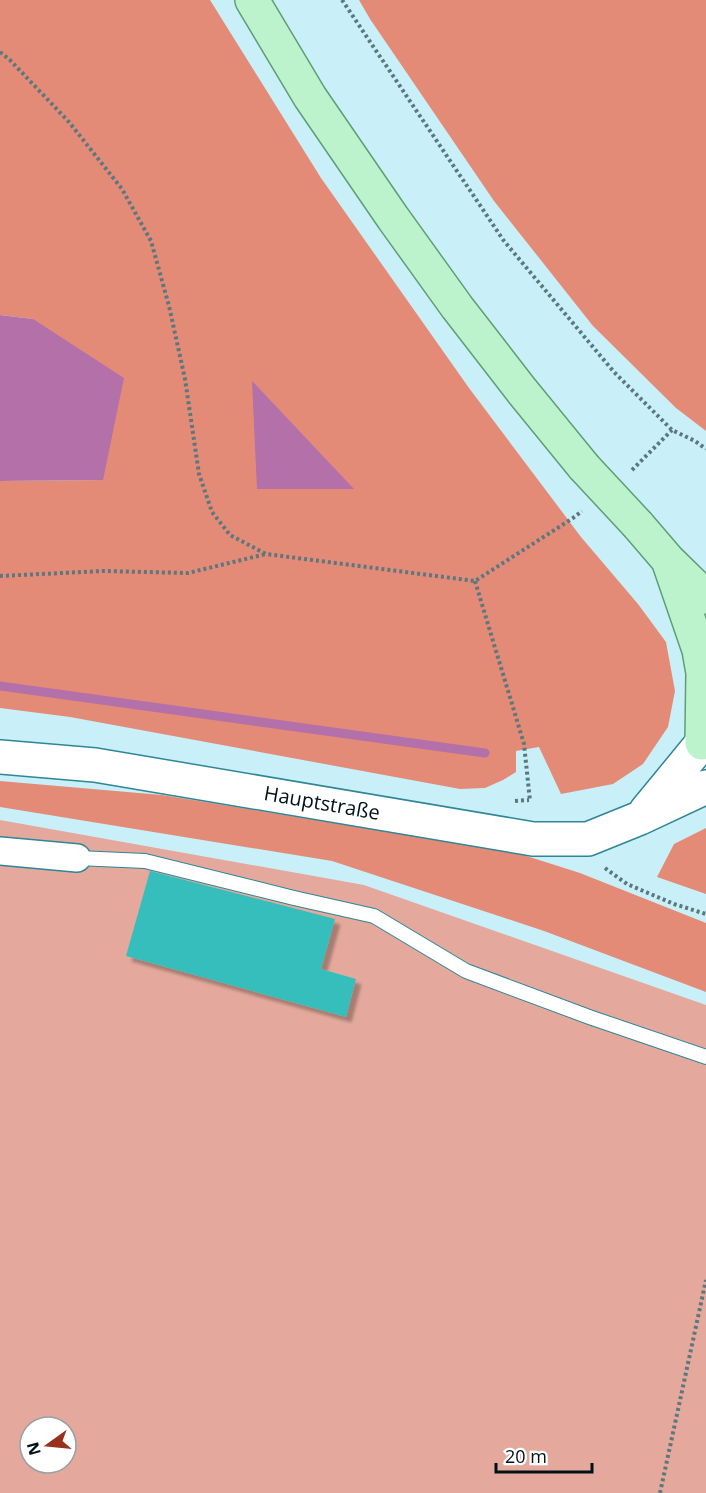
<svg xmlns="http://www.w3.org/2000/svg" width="706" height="1493" font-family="'Open Sans',sans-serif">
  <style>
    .green { fill: #e4a99c; fill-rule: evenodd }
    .forest { fill: #e48b78 }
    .water { fill: #b370a9 }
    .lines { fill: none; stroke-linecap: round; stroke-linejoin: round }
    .stream { stroke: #b370a9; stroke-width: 9 }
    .building { fill: #35bebb; filter: url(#shadow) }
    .service-casing { stroke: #2e8696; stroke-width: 16 }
    .minor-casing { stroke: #2e8696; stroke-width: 30 }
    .tertiary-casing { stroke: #2e8696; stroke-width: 36 }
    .primary-casing { stroke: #5e9e76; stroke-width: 36 }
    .path { stroke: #5c777e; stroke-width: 4; stroke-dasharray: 3 3; stroke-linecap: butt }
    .service { stroke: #fff; stroke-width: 14 }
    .minor { stroke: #fff; stroke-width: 27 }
    .tertiary { stroke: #fff; stroke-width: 33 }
    .primary { stroke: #bcf2cc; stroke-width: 33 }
    .primary-bridge-casing { stroke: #5e9e76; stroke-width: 36; stroke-linecap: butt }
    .primary-bridge { stroke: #bcf2cc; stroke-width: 33 }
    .labels { text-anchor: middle; stroke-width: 6; stroke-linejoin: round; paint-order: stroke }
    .street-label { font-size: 20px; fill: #001216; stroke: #fff }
  </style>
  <defs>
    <filter id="shadow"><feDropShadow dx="5.5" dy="5.5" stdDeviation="1.5" flood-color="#0004"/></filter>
  </defs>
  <rect width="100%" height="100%" fill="#c9f0f9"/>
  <path class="green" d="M0 820 364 885 706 1005V1493H0ZM30 1427H66V1463H30Z"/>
  <path class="forest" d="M0 0H210L321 178 469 388 581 537 638 604 666 642 675 691 668 727 643 764 613 784 561 794 539 747 516 751V772L503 780 485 788 460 789 70 717 0 708V481L103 480 33 319 0 315Z
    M359 0H706V431L676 408 593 326 494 201 370 19Z
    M0 781 162 795 517 853 580 873 706 923V992L544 931 332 861 0 807Z
    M706 828V894L657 877 674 844Z"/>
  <path class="water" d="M0 315 33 319 124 378 103 480 0 481Z
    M252 381 354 489H257Z"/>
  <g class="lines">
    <path class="stream" d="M0 686 485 753"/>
  </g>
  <path class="building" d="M150 871 335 919 321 969 356 979 346 1017 126 956Z"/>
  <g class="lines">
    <defs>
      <path id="service" d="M77 858 145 861 294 898 374 916 466 971 592 1018 706 1057"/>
      <path id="minor" d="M0 851 77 858"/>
      <path id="tertiary" d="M0 757 95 765 533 839H588L640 818 706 787
        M646 811 706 738"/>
      <path id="primary" d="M252 0 310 97 393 218 457 307 522 391 584 467
        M638 525 668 560 706 597
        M668 560 699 650 703 673 702 743"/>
    </defs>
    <use href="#service" class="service-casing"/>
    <use href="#minor" class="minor-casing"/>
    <use href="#tertiary" class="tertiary-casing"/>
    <use href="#primary" class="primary-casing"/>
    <path class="path" d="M342 0 504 241 614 372 672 430 695 441 706 449
      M0 52 10 60 69 122 122 189 151 241 169 306 185 379 199 474 212 512 230 535 266 554 475 581 573 518 582 511
      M632 470 672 430
      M0 576 103 571 188 573 266 554
      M475 581 524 744 530 801
      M515 801 529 800
      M605 868 627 884 674 904 706 914
      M660 1493 706 1280"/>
    <use href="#service" class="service"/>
    <use href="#minor" class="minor"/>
    <use href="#tertiary" class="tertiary"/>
    <use href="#primary" class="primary"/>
    <defs>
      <path id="primary-bridge" d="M584 467 638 525"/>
    </defs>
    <use href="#primary-bridge" class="primary-bridge-casing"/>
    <use href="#primary-bridge" class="primary-bridge"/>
  </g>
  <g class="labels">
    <g class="street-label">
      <text transform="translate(322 803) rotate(10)" y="7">Hauptstraße</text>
    </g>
  </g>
  <g transform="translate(48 1445) rotate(255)"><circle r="28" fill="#ffffff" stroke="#99a0a2" stroke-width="1.5"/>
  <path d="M0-4.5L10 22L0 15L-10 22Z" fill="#9a311e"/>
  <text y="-9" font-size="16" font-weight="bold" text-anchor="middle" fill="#001216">N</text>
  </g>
  <path d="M496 1463v9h96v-9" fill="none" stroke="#001216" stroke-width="3"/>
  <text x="505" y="1463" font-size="18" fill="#001216" stroke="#ffffff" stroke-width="4.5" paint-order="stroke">20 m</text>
</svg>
